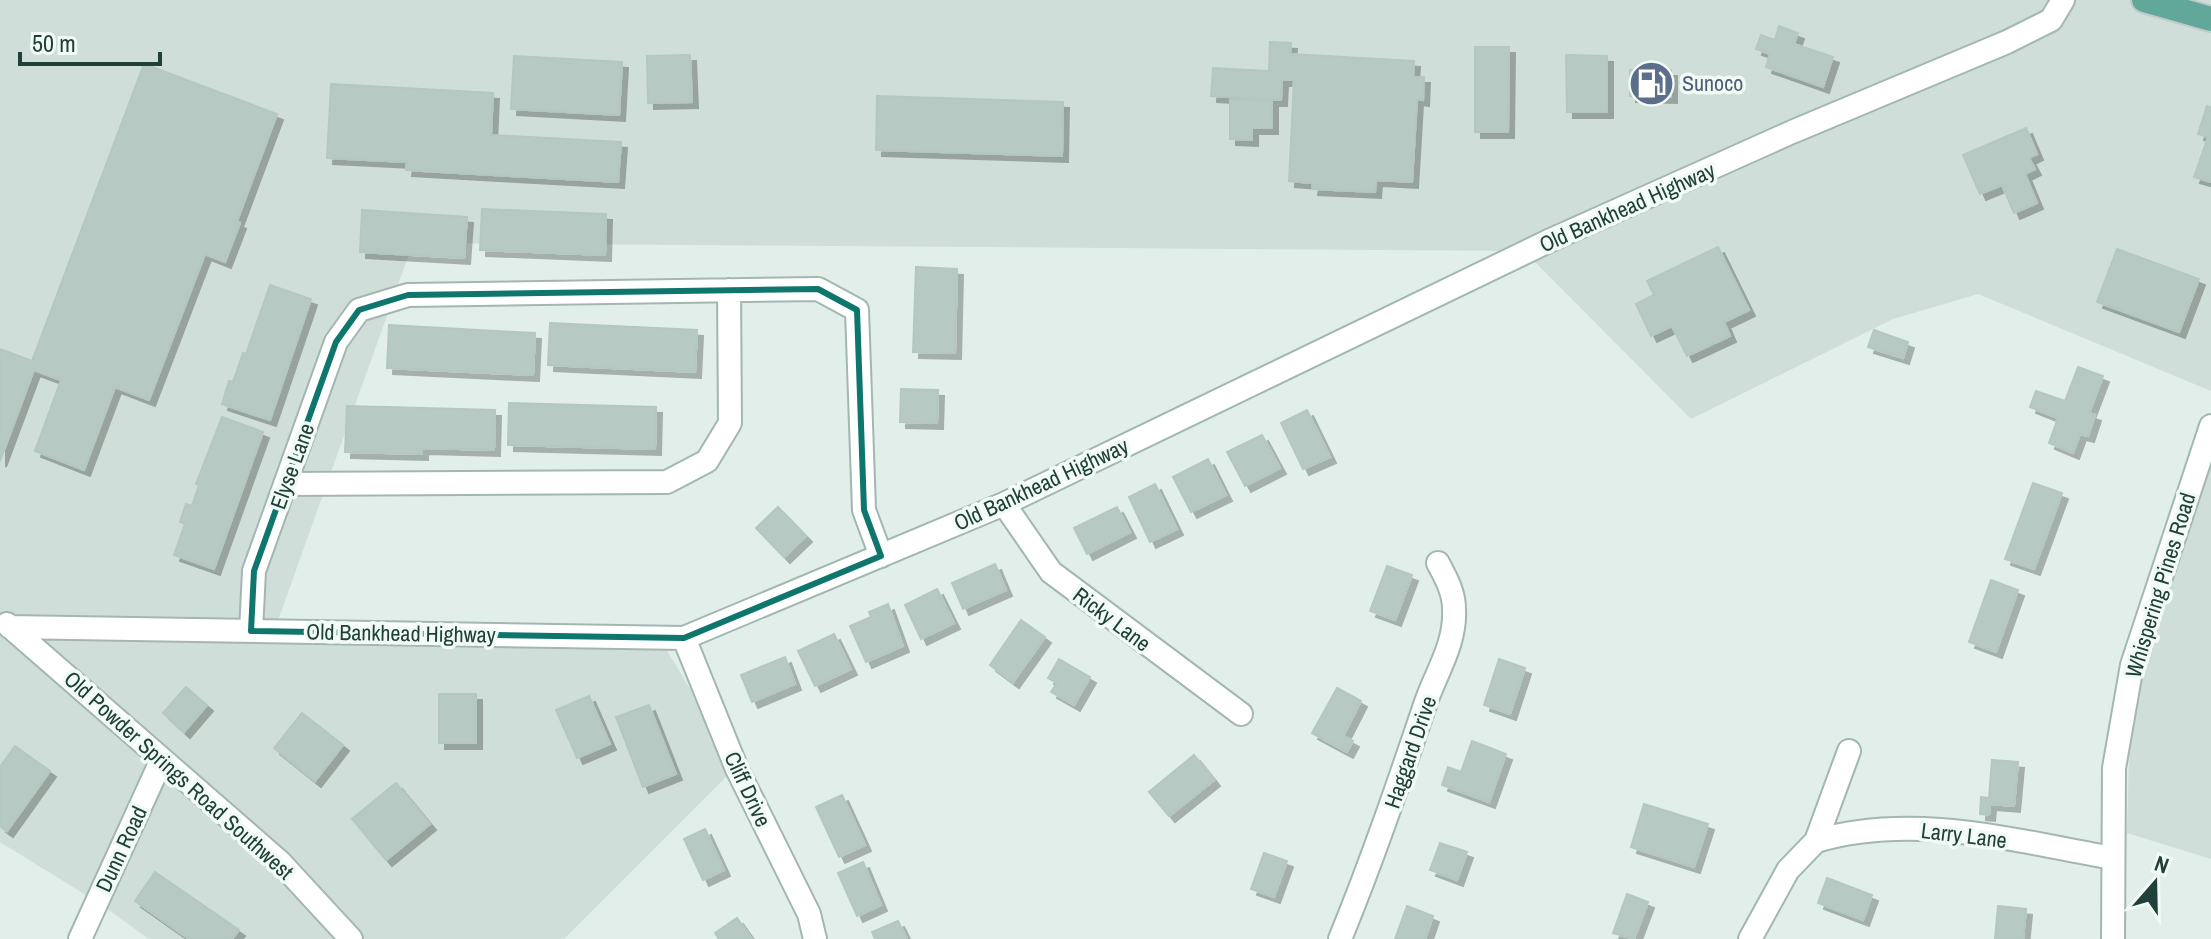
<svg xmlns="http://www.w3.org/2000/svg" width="2211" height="939" font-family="'Archivo Narrow',sans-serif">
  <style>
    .built { fill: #cfded8 }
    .building { fill: #b6c9c2; stroke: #b3c8c1; stroke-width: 2; filter: url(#shadow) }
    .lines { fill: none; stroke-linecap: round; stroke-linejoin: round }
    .minor-casing { stroke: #a3b7b1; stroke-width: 26 }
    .major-casing { stroke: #c0cac8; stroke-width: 28 }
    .minor { stroke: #fff; stroke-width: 22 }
    .major { stroke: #61a89b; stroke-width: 24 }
    .marked { fill: none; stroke: #0f766e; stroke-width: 6; stroke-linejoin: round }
    .labels { text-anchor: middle; stroke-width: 7; stroke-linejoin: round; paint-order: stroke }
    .service-label { font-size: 22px; fill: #4e5e75; stroke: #f2faf6; text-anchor: start }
    .street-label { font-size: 22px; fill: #1f413a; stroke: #f2faf6 }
  </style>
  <defs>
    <filter id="shadow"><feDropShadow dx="6" dy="6" stdDeviation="0" flood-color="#0004"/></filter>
  </defs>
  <rect width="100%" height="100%" fill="#e1eee9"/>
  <path class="built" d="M0 0H2211V391L1978 294 1893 319 1691 419 1524 251 413 243 276 626 655 631 737 766 564 939H149L99 903 0 842Z
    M2211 419V859L2127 833 2131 677Z"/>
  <path class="building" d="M1779 26 1798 33 1794 44 1833 57 1823 87 1766 67 1770 54 1756 49 1761 35 1775 40Z
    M1270 42 1291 43 1290 54 1414 61 1413 77H1424L1423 100 1417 99 1412 182 1376 180 1375 192 1312 189 1313 183 1289 181 1294 80H1282L1281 100 1211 96 1213 68 1269 71Z
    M1475 47H1509L1508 132H1475Z
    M690 55 692 102 648 103 647 56Z
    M1566 55 1607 56V112H1567Z
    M514 56 622 62 619 115 511 109Z
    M144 64 277 114 237 221 240 223 225 262 205 254 149 400 115 387 84 470 35 451 61 380 34 370 0 461V349L32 361Z
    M1630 70H1671V97L1630 96Z
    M331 84 493 93 491 135 621 142 618 182 406 170 407 162 327 158Z
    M877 96 1063 102 1062 156 876 150Z
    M1230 100H1272V128H1252V140L1230 139Z
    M2207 106 2211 108V182L2194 177 2208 137 2198 134Z
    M2026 128 2037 154 2029 158 2035 169 2025 174 2037 203 2014 213 2002 185 1980 194 1963 155Z
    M482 209 606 214 605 255 480 250Z
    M362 210 467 217 464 258 360 252Z
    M1718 247 1749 310 1724 322 1730 336 1687 356 1672 326 1651 336 1636 304 1654 295 1647 281Z
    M2117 249 2199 279 2179 332 2097 302Z
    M916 267 957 269 955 353 913 352Z
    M270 285 311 299 270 420 222 404 229 381 233 382 243 353 246 354Z
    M550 323 697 330 695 372 548 365Z
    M389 325 535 333 533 375 387 368Z
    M1874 330 1908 342 1903 358 1868 347Z
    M2078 367 2103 376 2089 413 2095 415 2088 436 2080 434 2073 453 2049 443 2058 418 2030 407 2036 391 2065 401Z
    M901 389 938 390 937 423 900 422Z
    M509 403 656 407 655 449 508 445Z
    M347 406 495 410 494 450 422 448V454L345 452Z
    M1307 410 1330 457 1303 469 1281 423Z
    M222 417 263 432 214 569 174 555 185 524 180 522 186 504 192 506 199 485 196 484Z
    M1262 435 1280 468 1245 486 1227 452Z
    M1208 459 1226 495 1191 512 1173 477Z
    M2033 483 2062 493 2034 569 2005 559Z
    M1155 484 1177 529 1150 542 1129 497Z
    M778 507 806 536 784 557 756 528Z
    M1117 507 1130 532 1087 554 1074 528Z
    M995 564 1006 590 963 609 952 583Z
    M1387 566 1412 575 1395 620 1370 611Z
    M1991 580 2018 590 1996 652 1969 642Z
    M937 589 954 623 921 639 905 605Z
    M888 604 903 646 866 662 850 626 871 617 869 612Z
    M1021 620 1045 637 1013 682 990 665Z
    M834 634 851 669 815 686 798 651Z
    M785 657 795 684 752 702 741 675Z
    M1059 659 1090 677 1074 705 1051 692 1057 683 1048 678Z
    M1499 659 1525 668 1510 714 1484 705Z
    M186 687 207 705 184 732 163 713Z
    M1337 688 1361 701 1343 736 1353 741 1347 752 1312 733Z
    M439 694H476V743H439Z
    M589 696 610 744 577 758 556 710Z
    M649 705 676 774 643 787 616 717Z
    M302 713 343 745 315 781 274 748Z
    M1472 741 1506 754 1489 802 1442 785 1448 767 1461 772Z
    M15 746 50 771 7 831 0 826V767Z
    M1194 755 1214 780 1169 816 1149 792Z
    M1992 760 2018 762 2014 806 1990 804 1989 815 1980 814 1981 797 1989 798Z
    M396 783 430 824 386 860 352 819Z
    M842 795 865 845 839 857 816 807Z
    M1644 804 1708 824 1694 867 1631 847Z
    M705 829 724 870 703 880 684 839Z
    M1440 843 1467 852 1457 880 1430 870Z
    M1264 853 1287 861 1274 897 1251 889Z
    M863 862 881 905 857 916 838 873Z
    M155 872 239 930 232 939H189L135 901Z
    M1827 878 1872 895 1863 920 1818 903Z
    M1627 894 1648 902 1634 939 1613 933Z
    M1407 906 1433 916 1425 939H1395Z
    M1998 906 2026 909 2023 939H1995Z
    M737 918 752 939H719L715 933Z
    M898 921 907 939H875L872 932Z"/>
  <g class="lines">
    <defs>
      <path id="minor" d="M285 484 667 482 707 461 730 423 729 290
        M1004 504 1051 572 1241 714
        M7 624 280 862 351 939
        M10 627 684 638 1004 504 1553 239 1792 132 2007 42 2051 20 2063 0
        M251 631 254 571 336 342 359 310 408 295 818 289 857 310 864 510 881 556
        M684 638 737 769 809 914 815 939
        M1816 841C1913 812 2016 841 2113 858
        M80 939 162 759
        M1340 939C1372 861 1399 782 1426 702 1437 671 1456 643 1454 609 1454 592 1446 578 1438 563
        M1750 939 1788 870 1816 841 1849 751
        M2113 939 2114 768 2132 665 2211 426"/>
      <path id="major" d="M2144 0 2211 19"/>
    </defs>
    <use href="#minor" class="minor-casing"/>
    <use href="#major" class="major-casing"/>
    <use href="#minor" class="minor"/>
    <use href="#major" class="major"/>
  </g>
  <path class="marked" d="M818 289 857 310 864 510 881 556 684 638 251 631 254 571 336 342 359 310 408 295Z"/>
  <defs>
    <symbol id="fuel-disc" viewBox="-11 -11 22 22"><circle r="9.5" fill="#5c6f8a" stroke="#f2faf6"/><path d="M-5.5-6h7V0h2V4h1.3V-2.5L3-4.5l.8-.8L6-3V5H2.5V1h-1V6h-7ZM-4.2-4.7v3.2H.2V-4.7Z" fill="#fff"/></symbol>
  </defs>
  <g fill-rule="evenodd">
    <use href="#fuel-disc" x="1626" y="58" width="51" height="51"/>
  </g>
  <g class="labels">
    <g class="service-label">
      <text x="1682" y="91">Sunoco</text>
    </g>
    <g class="street-label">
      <text transform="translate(1627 207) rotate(-24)" y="8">Old Bankhead Highway</text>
      <text transform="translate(292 466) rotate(-70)" y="8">Elyse Lane</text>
      <text transform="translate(1041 484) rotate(-25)" y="8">Old Bankhead Highway</text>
      <text transform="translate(2160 585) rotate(-73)" y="8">Whispering Pines Road</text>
      <text transform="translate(1112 619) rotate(37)" y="8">Ricky Lane</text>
      <text transform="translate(401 633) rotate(1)" y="8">Old Bankhead Highway</text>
      <text transform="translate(1410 752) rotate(-71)" y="8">Haggard Drive</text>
      <text transform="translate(179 775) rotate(42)" y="8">Old Powder Springs Road Southwest</text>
      <text transform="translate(748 789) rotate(65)" y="8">Cliff Drive</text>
      <text transform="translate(1964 835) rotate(7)" y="8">Larry Lane</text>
      <text transform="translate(121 849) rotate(-65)" y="8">Dunn Road</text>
    </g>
  </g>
  <g transform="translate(2155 883) rotate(20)" stroke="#f2faf6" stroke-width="6" paint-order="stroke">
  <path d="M0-6L14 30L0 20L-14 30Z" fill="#1f413a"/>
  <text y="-12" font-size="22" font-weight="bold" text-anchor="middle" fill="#1f413a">N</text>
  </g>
  <path d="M20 52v12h140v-12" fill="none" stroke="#1f413a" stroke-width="4"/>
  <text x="32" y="52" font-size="24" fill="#1f413a" stroke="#f2faf6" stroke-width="6" paint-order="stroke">50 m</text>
</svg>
